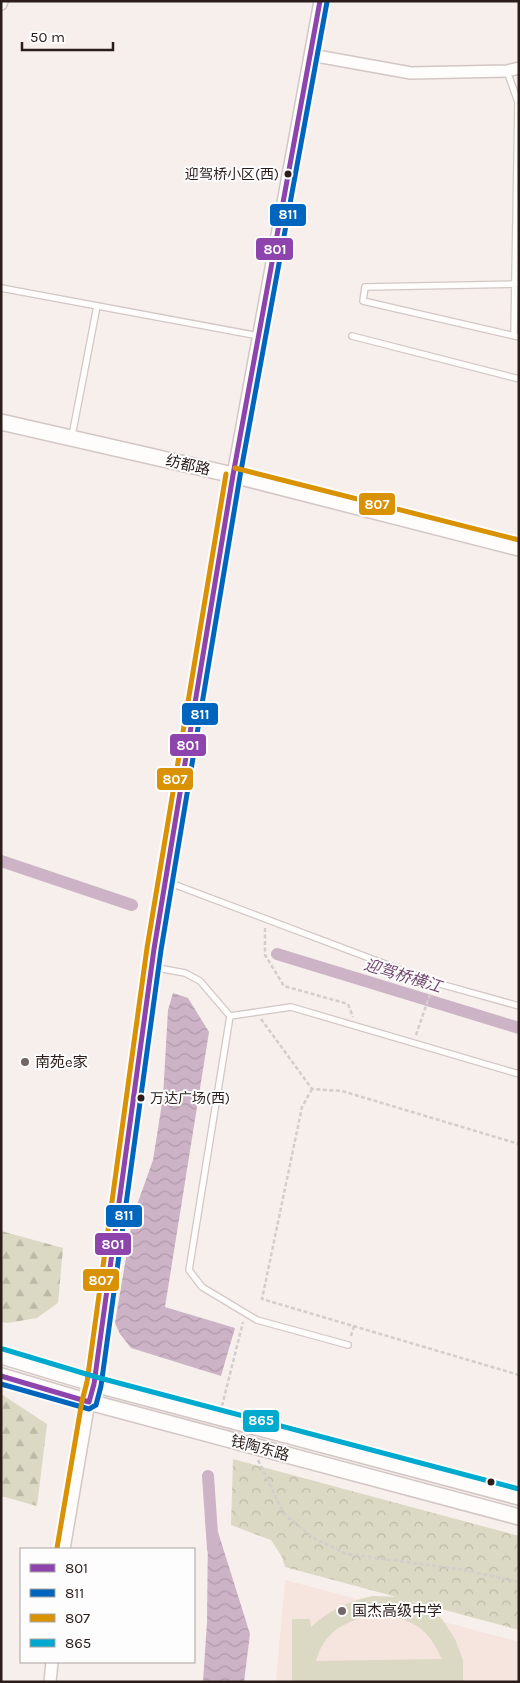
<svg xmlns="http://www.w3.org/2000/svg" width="520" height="1683" font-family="Karla,'Noto Sans SC',sans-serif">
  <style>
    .built { fill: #f6e4de }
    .grass { fill: #dbd8c3; fill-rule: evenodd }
    .forest { fill: url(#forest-firs) }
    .park { fill: url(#park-crowns) }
    .water { fill: url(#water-waves) }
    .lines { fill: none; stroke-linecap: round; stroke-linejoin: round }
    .canal { stroke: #ccb4c6; stroke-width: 12 }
    .service-casing { stroke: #d2c7c4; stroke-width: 8 }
    .minor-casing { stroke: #d2c7c4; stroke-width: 14 }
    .tertiary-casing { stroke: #d2c7c4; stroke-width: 18 }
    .path { stroke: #d1cecc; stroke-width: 2.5; stroke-dasharray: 4 2.5; stroke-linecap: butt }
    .service { stroke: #fefdfc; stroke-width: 5.5 }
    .minor { stroke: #fefdfc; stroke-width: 11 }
    .tertiary { stroke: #fefdfc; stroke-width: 15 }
    .bus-1-casing { stroke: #fdfdfd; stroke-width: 9 }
    .bus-2-casing { stroke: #fdfdfd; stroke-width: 9 }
    .bus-3-casing { stroke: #fdfdfd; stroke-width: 9 }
    .bus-4-casing { stroke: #fdfdfd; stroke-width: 9 }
    .bus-1 { stroke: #8e44ad; stroke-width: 5 }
    .bus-2 { stroke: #0065bd; stroke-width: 5 }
    .bus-3 { stroke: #d89204; stroke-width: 5 }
    .bus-4 { stroke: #00a9ce; stroke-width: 5 }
    .bus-dot { fill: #2b1e1a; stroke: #fdfdfd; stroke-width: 2 }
    .poi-dot { fill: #726764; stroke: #fdfdfd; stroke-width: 2 }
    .labels { text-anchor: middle; stroke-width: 4; stroke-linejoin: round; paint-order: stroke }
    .bus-label { font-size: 14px; fill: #2b1e1a; stroke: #fdfdfd; text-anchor: end }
    .street-label { font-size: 15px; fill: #2b1e1a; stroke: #fdfdfd }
    .poi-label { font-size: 15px; fill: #2b1e1a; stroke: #fdfdfd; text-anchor: start }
    .water-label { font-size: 16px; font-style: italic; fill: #71466d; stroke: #fdfdfd }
    .line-badge { stroke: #fdfdfd; stroke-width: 2 }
    .badge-label { font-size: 14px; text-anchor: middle; font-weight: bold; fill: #fff }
  </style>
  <defs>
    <pattern id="forest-firs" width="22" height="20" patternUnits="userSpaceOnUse" patternTransform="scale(1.25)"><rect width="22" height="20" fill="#dbd8c3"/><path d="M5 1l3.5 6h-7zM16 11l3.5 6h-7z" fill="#bcb9a7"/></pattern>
    <pattern id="park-crowns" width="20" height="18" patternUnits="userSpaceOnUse" patternTransform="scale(1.25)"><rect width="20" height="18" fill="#dbd8c3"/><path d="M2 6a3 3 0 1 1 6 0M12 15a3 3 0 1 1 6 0" fill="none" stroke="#bcb9a7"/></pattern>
    <pattern id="water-waves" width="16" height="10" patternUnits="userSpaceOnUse" patternTransform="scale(1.25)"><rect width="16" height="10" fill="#ccb4c6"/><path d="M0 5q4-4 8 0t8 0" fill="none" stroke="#af9aaa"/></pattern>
  </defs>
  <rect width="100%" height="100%" fill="#f7efec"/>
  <path class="built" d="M285 1580 519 1642V1682H276Z"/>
  <path class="grass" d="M372 1596 402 1597 423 1606 442 1619 455 1639 463 1660V1682H292V1619H310L311 1627C333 1608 345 1603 372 1596ZM373 1614C410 1618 426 1624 442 1659L316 1661C324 1631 345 1622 373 1614Z"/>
  <path class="forest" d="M1 1231 63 1248 58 1303 37 1318 7 1323 1 1322Z
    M1 1394 47 1424 37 1506 1 1496Z"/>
  <path class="park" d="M233 1459 519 1536V1630L285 1567 282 1557 271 1540 231 1525Z"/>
  <path class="water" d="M173 993 188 998 209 1032 165 1307 235 1328 221 1376 131 1348 120 1334 115 1323 133 1216 153 1160 163 1097 168 1010Z
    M208 1532H218L250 1634 244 1682H203L207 1622Z"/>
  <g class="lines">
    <path class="canal" d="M1 861 132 905
      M277 954 519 1028
      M208 1476 213 1549"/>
    <defs>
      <path id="service" d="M507 71 518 102 514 336
        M519 284 365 287 363 301 519 337
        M1 288 259 336
        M352 336 519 379
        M72 436 97 306
        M165 881 433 982 519 1006
        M152 967 185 973 200 981 230 1016 291 1007 519 1074
        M230 1016 189 1270 202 1287 257 1320 348 1345"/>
      <path id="minor" d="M1 4 2 1
        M311 55 411 73 507 71 519 68
        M64 1549 89 1402 94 1384 154 949 233 475 320 1
        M50 1682 52 1662"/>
      <path id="tertiary" d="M1 422 233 475 519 548
        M1 1356 94 1384 519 1497
        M1 1376 89 1402 519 1517"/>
    </defs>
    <use href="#service" class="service-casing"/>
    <use href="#minor" class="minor-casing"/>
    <use href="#tertiary" class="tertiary-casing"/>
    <path class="path" d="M265 928V955L284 986 348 1004 353 1017
      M261 1019 312 1089 342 1091 519 1144
      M416 1035 431 991
      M312 1089 302 1107 262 1299 519 1375
      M351 1336 354 1326
      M222 1406 243 1322
      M258 1460 284 1514 315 1539 347 1554 465 1570 519 1582"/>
    <use href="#service" class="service"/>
    <use href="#minor" class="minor"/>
    <use href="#tertiary" class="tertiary"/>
    <defs>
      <path id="bus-1" d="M1 1376 89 1402 94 1384 154 949 233 475 320 1"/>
      <path id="bus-2" d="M1 1384 89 1409 96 1405 101 1386 161 950 240 476 327 2"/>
      <path id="bus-3" d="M235 468 519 540
        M57 1548 82 1401 87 1382 147 948 226 474"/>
      <path id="bus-4" d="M3 1349 96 1377 519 1489"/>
    </defs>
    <use href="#bus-1" class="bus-1-casing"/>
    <use href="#bus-2" class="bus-2-casing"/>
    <use href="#bus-3" class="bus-3-casing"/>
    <use href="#bus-4" class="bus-4-casing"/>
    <use href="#bus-1" class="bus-1"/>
    <use href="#bus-2" class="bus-2"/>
    <use href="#bus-3" class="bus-3"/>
    <use href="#bus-4" class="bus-4"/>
  </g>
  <g class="bus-dot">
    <circle cx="288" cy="174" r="4.5"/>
    <circle cx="141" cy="1098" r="4.5"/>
    <circle cx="491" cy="1482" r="4.5"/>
  </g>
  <g class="poi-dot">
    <circle cx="25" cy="1062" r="5"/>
    <circle cx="342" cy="1611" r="5"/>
  </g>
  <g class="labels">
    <g class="bus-label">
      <text x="279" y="179">迎驾桥小区(西)</text>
      <text x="150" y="1103" text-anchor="start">万达广场(西)</text>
    </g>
    <g class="street-label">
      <text transform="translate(188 465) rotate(13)" y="5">纺都路</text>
      <text transform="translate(260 1448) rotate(15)" y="5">钱陶东路</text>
    </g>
    <g class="poi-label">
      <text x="35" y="1067">南苑e家</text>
      <text x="352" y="1616">国杰高级中学</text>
    </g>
    <g class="water-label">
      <text transform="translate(403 975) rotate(17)" y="6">迎驾桥横江</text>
    </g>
  </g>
  <g class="line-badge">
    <rect x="269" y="203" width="38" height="24" rx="5" fill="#0065bd"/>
    <rect x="255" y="237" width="39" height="24" rx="5" fill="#8e44ad"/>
    <rect x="358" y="492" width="38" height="24" rx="5" fill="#d89204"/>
    <rect x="181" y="702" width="38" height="24" rx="5" fill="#0065bd"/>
    <rect x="169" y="733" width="38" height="24" rx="5" fill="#8e44ad"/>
    <rect x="156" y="767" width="38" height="24" rx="5" fill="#d89204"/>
    <rect x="105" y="1204" width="38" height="24" rx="5" fill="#0065bd"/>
    <rect x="94" y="1232" width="38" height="24" rx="5" fill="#8e44ad"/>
    <rect x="82" y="1268" width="38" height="24" rx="5" fill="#d89204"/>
    <rect x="242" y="1409" width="38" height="24" rx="5" fill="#00a9ce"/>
  </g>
  <g class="badge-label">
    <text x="288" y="219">811</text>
    <text x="275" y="254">801</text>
    <text x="377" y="509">807</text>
    <text x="200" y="719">811</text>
    <text x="188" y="750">801</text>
    <text x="175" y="784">807</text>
    <text x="124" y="1220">811</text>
    <text x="113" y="1249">801</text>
    <text x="101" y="1285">807</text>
    <text x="261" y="1425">865</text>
  </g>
  <rect width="520" height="1683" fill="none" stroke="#2b1e1a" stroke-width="5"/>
  <rect x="20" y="1548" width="175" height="115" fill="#fdfdfd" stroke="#a9a4a2"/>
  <rect x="30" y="1564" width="25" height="8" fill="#8e44ad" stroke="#a9a4a2"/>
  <text x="65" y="1573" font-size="15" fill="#2b1e1a">801</text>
  <rect x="30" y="1589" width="25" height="8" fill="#0065bd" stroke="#a9a4a2"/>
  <text x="65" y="1598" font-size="15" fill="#2b1e1a">811</text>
  <rect x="30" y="1614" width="25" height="8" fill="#d89204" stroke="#a9a4a2"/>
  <text x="65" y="1623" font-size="15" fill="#2b1e1a">807</text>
  <rect x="30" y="1639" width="25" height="8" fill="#00a9ce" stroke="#a9a4a2"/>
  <text x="65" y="1648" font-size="15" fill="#2b1e1a">865</text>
  <path d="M22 42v8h91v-8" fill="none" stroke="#2b1e1a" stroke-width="2.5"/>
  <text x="30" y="42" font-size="15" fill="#2b1e1a" stroke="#fdfdfd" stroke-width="4" paint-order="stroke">50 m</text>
</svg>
